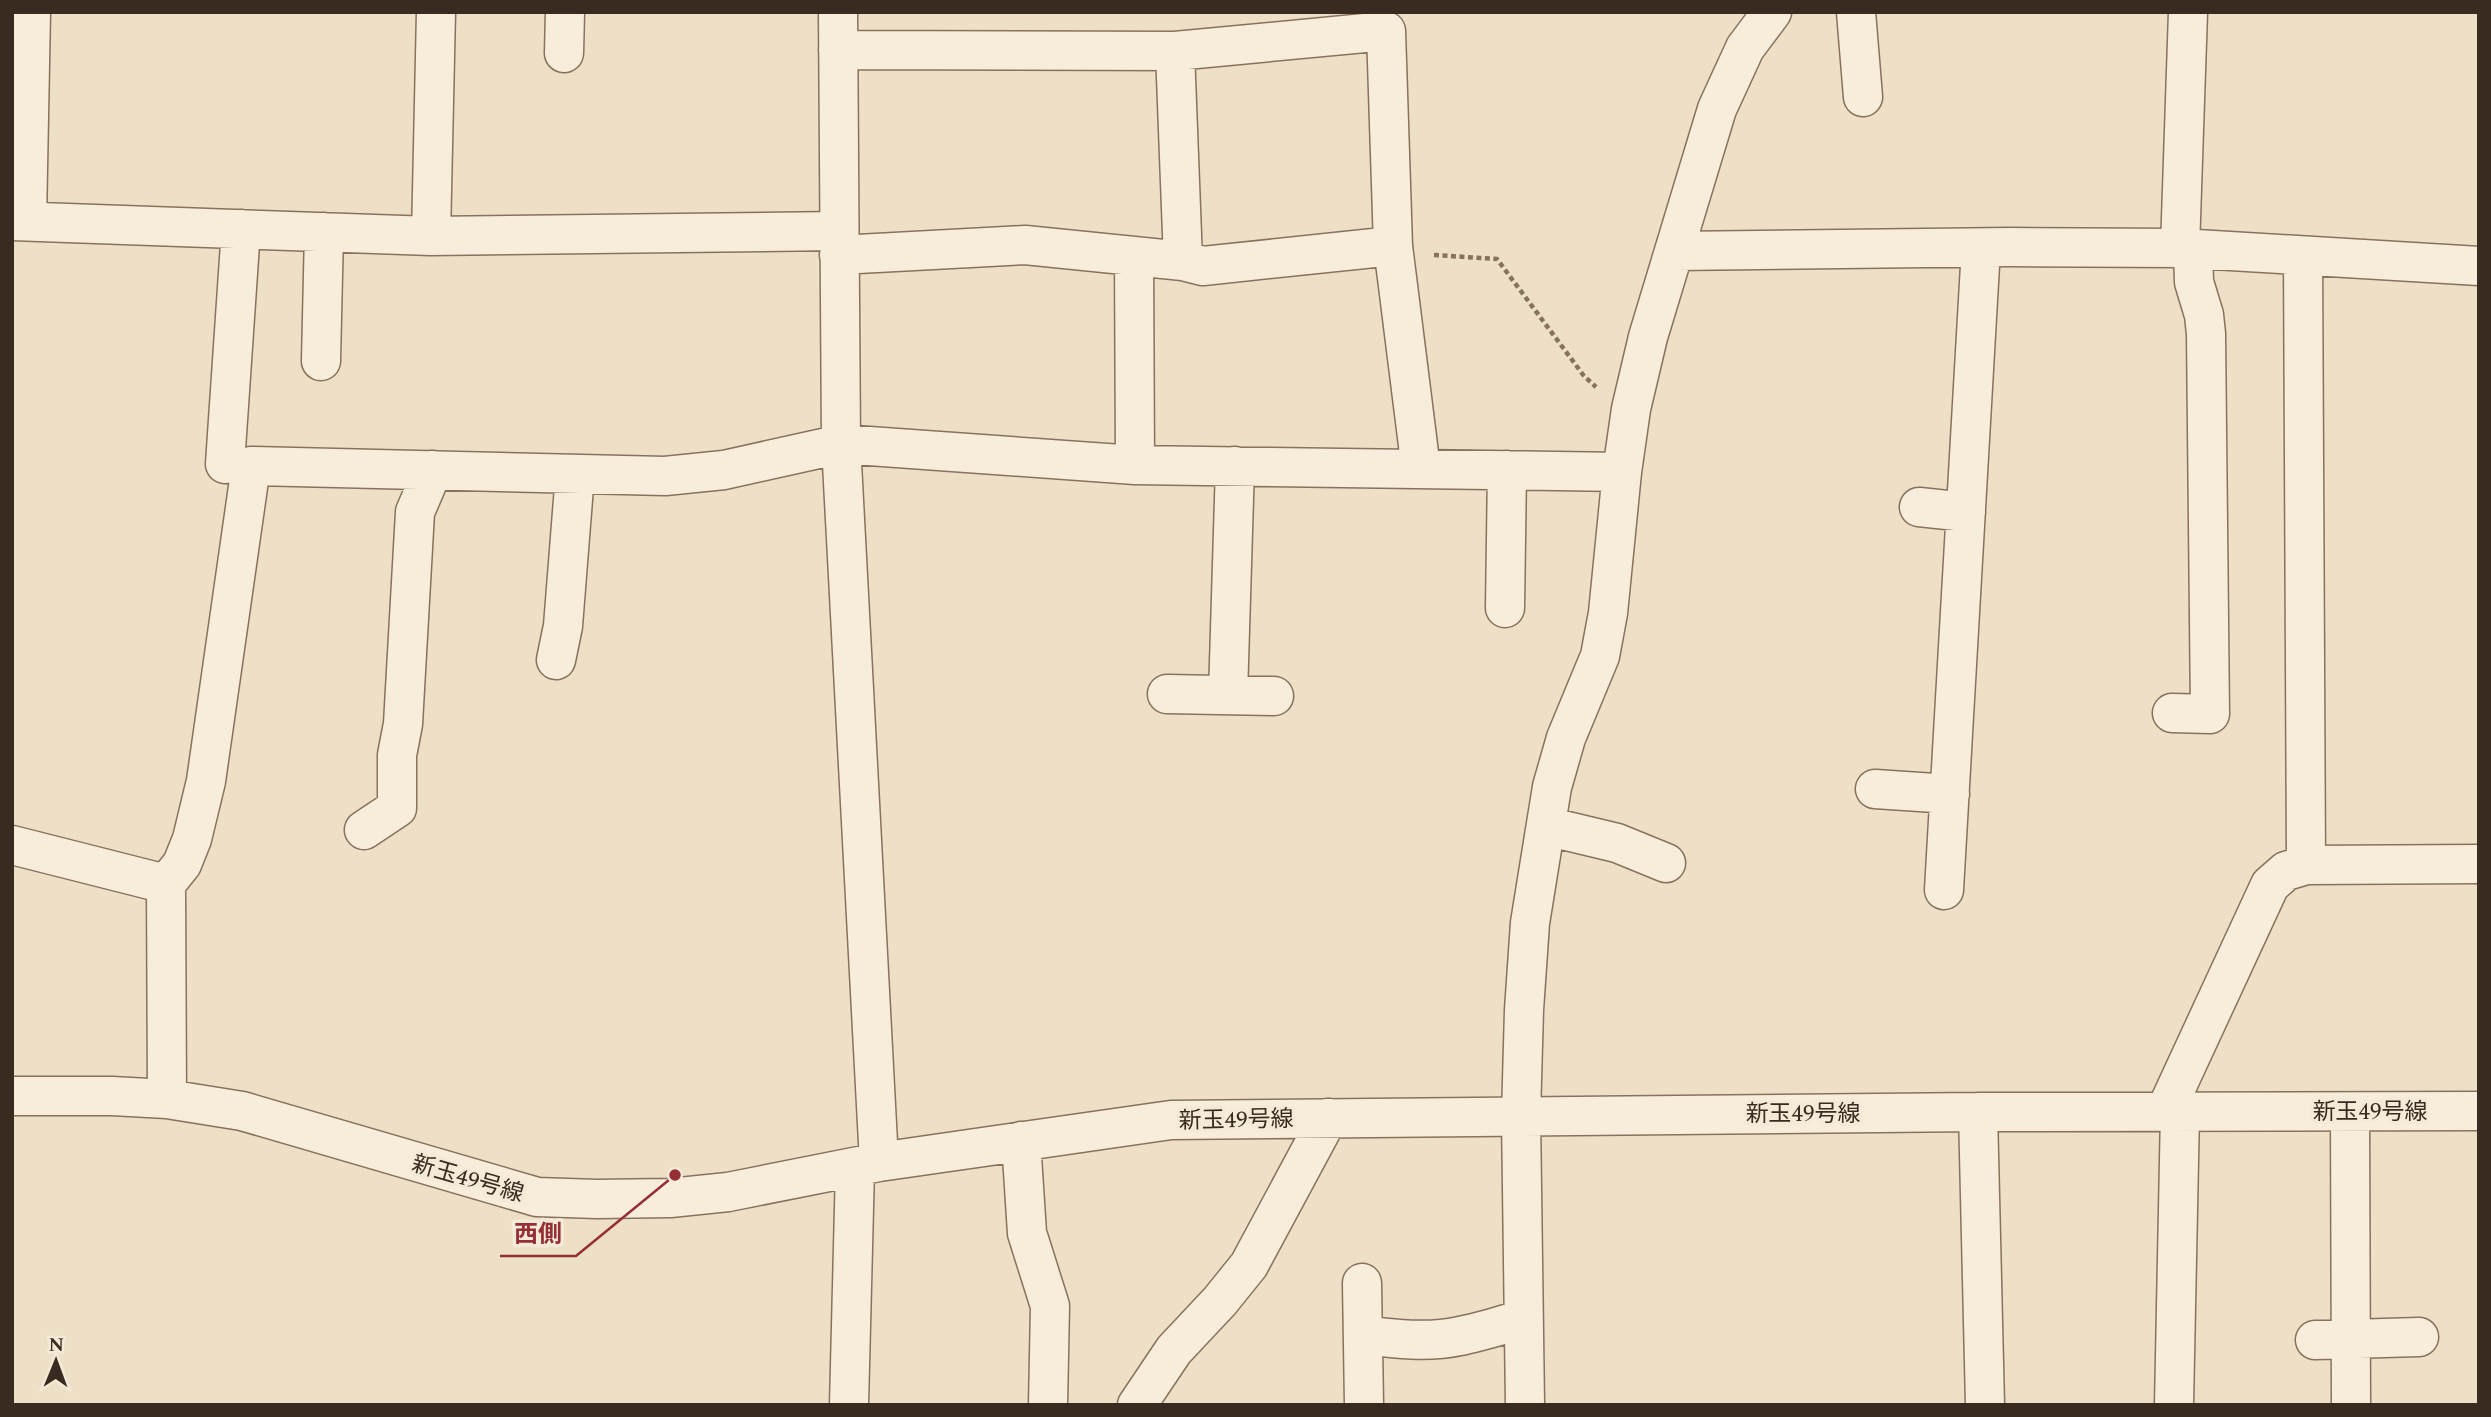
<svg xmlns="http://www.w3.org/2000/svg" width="2491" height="1417" font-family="Spectral,'Noto Sans JP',serif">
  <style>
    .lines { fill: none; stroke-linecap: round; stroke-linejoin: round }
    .minor-casing { stroke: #88725d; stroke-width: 41 }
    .path { stroke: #88725d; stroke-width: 4.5; stroke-dasharray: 5 3.5; stroke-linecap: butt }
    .minor { stroke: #f8edda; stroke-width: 38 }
    .labels { text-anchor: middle; stroke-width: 7; stroke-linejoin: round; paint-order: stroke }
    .street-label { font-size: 23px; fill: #392b20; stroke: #f5ead7 }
    .leader { fill: none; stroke: #952f35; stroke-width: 2.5 }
    .callout-dot { fill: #952f35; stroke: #f5ead7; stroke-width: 2.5 }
    .callout-label { font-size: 24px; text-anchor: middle; font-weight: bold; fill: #952f35; stroke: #f5ead7; stroke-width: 7; stroke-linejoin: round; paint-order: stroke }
  </style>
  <rect width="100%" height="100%" fill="#ede0c7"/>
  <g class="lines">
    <defs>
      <path id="minor" d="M838 12 841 444 879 1162
        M1856 12 1863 97
        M838 50 1175 51 1386 31 1393 246 1203 266 1183 261 1025 245 839 255
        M1175 51 1183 261
        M564 53 565 12
        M12 221 431 236 838 231
        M27 221 31 12
        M431 236 436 12
        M1393 246 1421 469
        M2180 248 2188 12
        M1675 251 2010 247 2180 248 2479 266
        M1134 256 1135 465
        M2303 256 2306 865
        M321 361 324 232
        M225 464 241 229
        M1919 507 1966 512
        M1505 608 1507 470
        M556 660 563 626 575 474
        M1167 694 1274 696
        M1228 695 1235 466
        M2172 713 2210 714 2206 334 2204 315 2194 282 2193 249
        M1875 789 1950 794
        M1546 826 1617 843 1666 863
        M364 830 397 808V755L403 724 415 512 433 470
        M12 845 166 884 167 1099
        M166 884 182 864 192 839 206 781 251 466 665 476 724 470 841 444 1135 465 1622 472
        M1944 890 1981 248
        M12 1096H112L167 1099 242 1111 537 1197 597 1199 670 1198 728 1192 879 1162 1171 1120 1978 1112 2479 1111
        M1978 1112 1985 1405
        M2165 1112 2270 885 2286 871 2306 865 2479 864
        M2350 1112 2351 1405
        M1021 1141 1027 1233 1050 1306 1048 1405
        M1362 1283 1364 1405
        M1363 1335C1395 1339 1428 1343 1460 1336 1481 1332 1502 1325 1523 1319
        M2315 1340 2419 1337
        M849 1405 855 1168
        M1137 1405 1174 1350 1220 1301 1249 1265 1328 1118
        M1525 1405 1521 1116 1524 1010 1530 923 1552 787 1566 738 1600 656 1608 613 1622 472 1631 409 1648 337 1717 109 1745 48 1772 12
        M2174 1405 2180 1112"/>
    </defs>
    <use href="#minor" class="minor-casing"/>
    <path class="path" d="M1434 255 1497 259 1584 376 1596 387"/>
    <use href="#minor" class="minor"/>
  </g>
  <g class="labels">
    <g class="street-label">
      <text x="2370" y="1119">新玉49号線</text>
      <text x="1803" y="1121">新玉49号線</text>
      <text transform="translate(1236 1119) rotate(-1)" y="8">新玉49号線</text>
      <text transform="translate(468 1178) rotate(16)" y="8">新玉49号線</text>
    </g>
  </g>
  <path class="leader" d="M675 1175L576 1256H500"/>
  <circle class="callout-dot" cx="675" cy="1175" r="7"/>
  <g class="callout-label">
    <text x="538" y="1242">西側</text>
  </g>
  <rect width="2491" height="1417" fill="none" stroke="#392b20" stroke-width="28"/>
  <g transform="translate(56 1361) rotate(1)" stroke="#f5ead7" stroke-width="5" paint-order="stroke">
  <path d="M0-5L12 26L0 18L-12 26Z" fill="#392b20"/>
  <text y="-10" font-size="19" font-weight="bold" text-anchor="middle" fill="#392b20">N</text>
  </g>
</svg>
